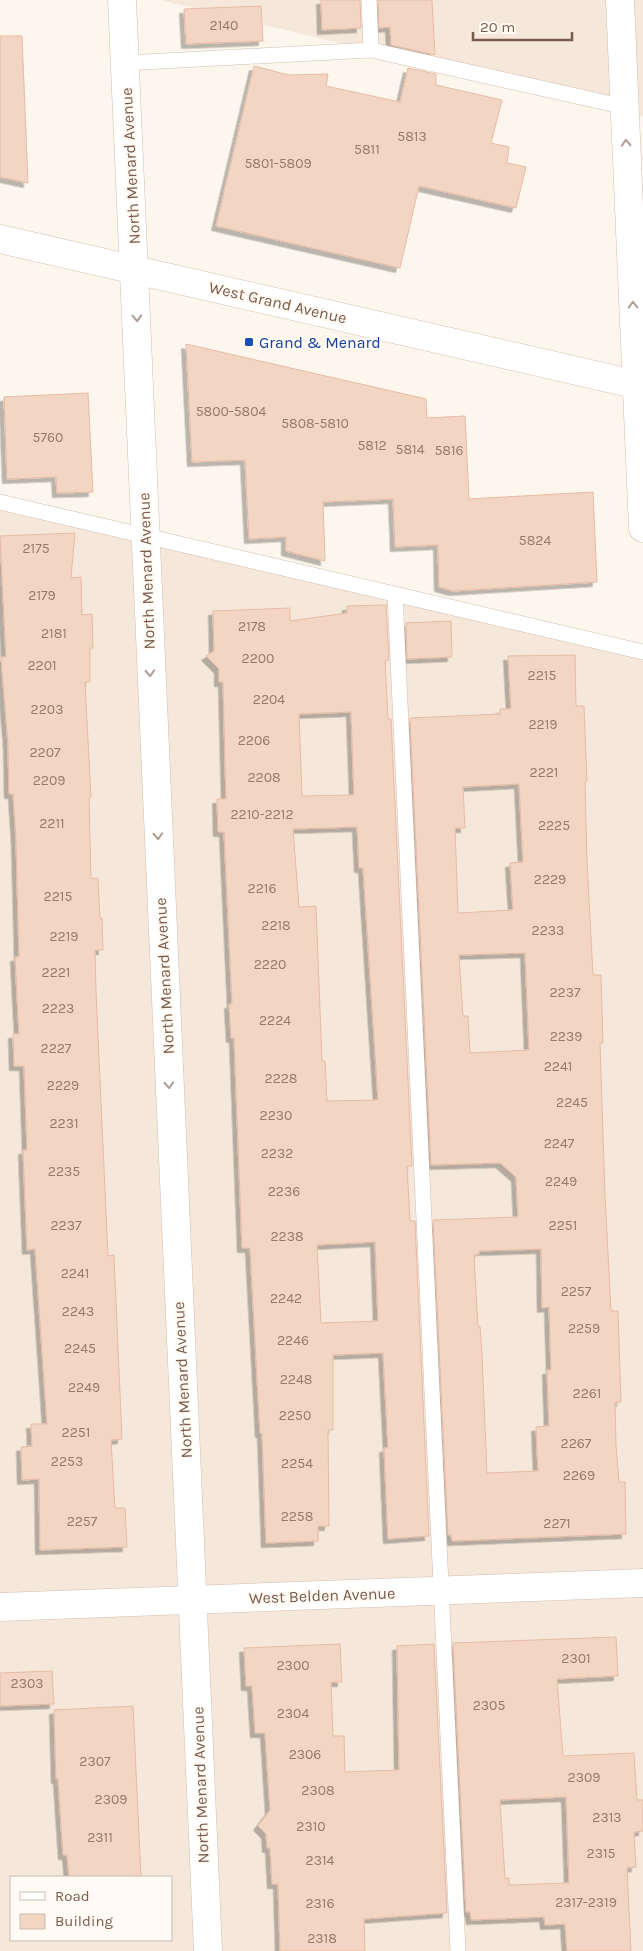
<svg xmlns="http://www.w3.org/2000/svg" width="643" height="1951" font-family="Karla,sans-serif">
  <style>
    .residential { fill: #f5e8da; fill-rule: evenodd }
    .building { fill: #f3d5c3; stroke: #e6bba3; fill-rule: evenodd; filter: url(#shadow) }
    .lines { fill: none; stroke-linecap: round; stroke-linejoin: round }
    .lane-casing { stroke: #d1beb0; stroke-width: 16 }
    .street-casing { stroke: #d1beb0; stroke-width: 29 }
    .secondary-casing { stroke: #d6c0b0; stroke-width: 29 }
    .lane { stroke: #fff; stroke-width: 15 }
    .street { stroke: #fff; stroke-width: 28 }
    .secondary { stroke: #fff; stroke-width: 28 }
    .oneway { stroke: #af9d94 }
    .transit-dot { fill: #1a4fb4; stroke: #fffaf3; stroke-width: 2 }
    .labels { text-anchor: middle; stroke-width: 4.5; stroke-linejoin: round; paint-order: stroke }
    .number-label { font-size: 14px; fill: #987a6a }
    .street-label { font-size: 16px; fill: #7a5c4d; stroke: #fffaf3 }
    .transit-label { font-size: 16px; fill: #164399; stroke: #fffaf3; text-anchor: start }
  </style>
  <defs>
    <filter id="shadow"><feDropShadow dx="-4.5" dy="4.5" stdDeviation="0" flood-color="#0004"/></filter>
  </defs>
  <rect width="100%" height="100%" fill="#fdf6ec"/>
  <path class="residential" d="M160 0H643V116Z
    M0 509 643 658V1951H0ZM11 1877H171V1940H11Z"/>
  <path class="building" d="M321 0H360L361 28 322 30Z
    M378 0H432L435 55 391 45 390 27 379 28Z
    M261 6 263 41 186 44 184 9Z
    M0 36H22L28 183 0 177Z
    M254 66 289 75 328 74 326 86 400 102 408 68 436 74V85L502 100 491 143 509 147 507 163 526 167 516 208 419 186 400 268 216 226Z
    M186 344 426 399 427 418 465 416 469 499 593 492 597 582 453 591 439 587 438 545 395 547 393 499 323 502 325 561 286 551V537L249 539 245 460 192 462Z
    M88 393 93 492 57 493 56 477 7 479 4 397Z
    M75 533 71 578 81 577 82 615 92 614 93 648H90V682H85L91 797H89L91 879 98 878 100 919 102 918 103 950H95L96 991 108 1256 114 1255 122 1439 111 1440 115 1508H125L127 1547 40 1550 39 1479 22 1480 21 1447 32 1446 31 1424H47L35 1249 27 1250 23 1150H27L24 1066H14L13 1034H19L15 957H19L16 840 13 794H9L8 744 1 657H6L0 536Z
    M386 605 389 660 385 661 388 719H391L412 1166H407L410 1221H415L429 1536 388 1539 384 1448H388L383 1353 333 1355V1430H328L329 1526H318V1541L266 1543 262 1433H260L250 1248H242L234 1038H231L229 1004H232L224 832H218L217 799H226L223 682H219V669L206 656 214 651 213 611 290 608V621L347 613V606ZM351 712 354 795 302 796 299 714ZM357 827 359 868H363L378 1100 327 1101 325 1061H322L316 906 299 907 293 829ZM375 1242 378 1321 321 1323 317 1245Z
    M451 621 452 657 407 659 406 623Z
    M575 655 576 706H584L587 781H585L587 860 593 975H601L603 1043H600L605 1195 611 1311H618L621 1402H615L616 1445 619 1482H625L626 1534 452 1541 451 1535H448L433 1220 518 1217 516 1177 500 1163 431 1165 410 718 500 714V709H511L508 656ZM519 784 523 862 510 863 513 910 458 913 455 828H465L463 787ZM525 953 529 1050 470 1053 468 1016H463L459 955ZM541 1249 542 1308 549 1307 551 1370H547L549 1426 536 1427 538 1471 487 1473 482 1354 480 1326 478 1327 474 1255 479 1254V1251Z
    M616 1637 618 1676 557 1679 563 1756 634 1753 637 1800H643V1831L634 1832 636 1867 627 1868 631 1951H567L565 1924 545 1925 544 1917 471 1920 470 1912H466L453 1643ZM566 1797 569 1883 509 1885V1878L505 1879 500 1800Z
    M340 1644 342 1682H331L333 1736H344L345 1772 399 1770 397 1646 434 1644 447 1913 364 1919 365 1951H280L278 1884H272L270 1848H267L266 1834 258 1826 270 1810 265 1733H255L252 1686H246L244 1648Z
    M52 1671 54 1704 0 1706V1673Z
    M133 1706 141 1877H69L67 1855H63L58 1779H56L54 1710Z"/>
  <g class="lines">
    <defs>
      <path id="lane" d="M369 0 371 50
        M125 63 371 50 625 107
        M0 502 643 652
        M395 595 458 1951"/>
      <path id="street" d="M122 0 208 1951
        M620 0 643 528
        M0 1607 643 1583"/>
      <path id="secondary" d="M0 239 643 386"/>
    </defs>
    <use href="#lane" class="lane-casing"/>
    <use href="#street" class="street-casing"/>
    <use href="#secondary" class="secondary-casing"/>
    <use href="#lane" class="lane"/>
    <use href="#street" class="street"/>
    <use href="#secondary" class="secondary"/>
  </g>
  <defs><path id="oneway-chevron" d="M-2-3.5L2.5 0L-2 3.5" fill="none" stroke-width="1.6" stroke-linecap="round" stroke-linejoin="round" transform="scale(1.25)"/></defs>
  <g class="oneway">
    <use href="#oneway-chevron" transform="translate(626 143) rotate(-93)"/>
    <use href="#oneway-chevron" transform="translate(633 305) rotate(-92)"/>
    <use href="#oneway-chevron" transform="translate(137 318) rotate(88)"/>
    <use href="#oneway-chevron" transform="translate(150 673) rotate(87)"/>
    <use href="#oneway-chevron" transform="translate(158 836) rotate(87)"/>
    <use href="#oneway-chevron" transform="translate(169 1085) rotate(87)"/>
  </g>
  <rect class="transit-dot" x="244" y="337" width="10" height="10" rx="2.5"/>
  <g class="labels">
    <g class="number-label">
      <text x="224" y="30">2140</text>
      <text x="412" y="141">5813</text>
      <text x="367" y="154">5811</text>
      <text x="278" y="168">5801-5809</text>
      <text x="231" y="416">5800-5804</text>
      <text x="315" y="428">5808-5810</text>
      <text x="48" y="442">5760</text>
      <text x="372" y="450">5812</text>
      <text x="410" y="454">5814</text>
      <text x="449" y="455">5816</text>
      <text x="535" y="545">5824</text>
      <text x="36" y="553">2175</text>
      <text x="42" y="600">2179</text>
      <text x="252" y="631">2178</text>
      <text x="54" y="638">2181</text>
      <text x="258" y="663">2200</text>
      <text x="42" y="670">2201</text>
      <text x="542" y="680">2215</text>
      <text x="269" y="704">2204</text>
      <text x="47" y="714">2203</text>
      <text x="543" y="729">2219</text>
      <text x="254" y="745">2206</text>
      <text x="45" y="757">2207</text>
      <text x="544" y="777">2221</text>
      <text x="264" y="782">2208</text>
      <text x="49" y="785">2209</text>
      <text x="262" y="819">2210-2212</text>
      <text x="52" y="828">2211</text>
      <text x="554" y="830">2225</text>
      <text x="550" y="884">2229</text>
      <text x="262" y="893">2216</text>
      <text x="58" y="901">2215</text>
      <text x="276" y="930">2218</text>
      <text x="548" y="935">2233</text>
      <text x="64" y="941">2219</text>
      <text x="270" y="969">2220</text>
      <text x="56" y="977">2221</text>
      <text x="565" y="997">2237</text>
      <text x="58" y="1013">2223</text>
      <text x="275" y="1025">2224</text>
      <text x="566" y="1041">2239</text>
      <text x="56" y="1053">2227</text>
      <text x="558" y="1071">2241</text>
      <text x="281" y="1083">2228</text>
      <text x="63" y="1090">2229</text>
      <text x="572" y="1107">2245</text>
      <text x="276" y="1120">2230</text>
      <text x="64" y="1128">2231</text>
      <text x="559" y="1148">2247</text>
      <text x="277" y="1158">2232</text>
      <text x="64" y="1176">2235</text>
      <text x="561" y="1186">2249</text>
      <text x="284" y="1196">2236</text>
      <text x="66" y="1230">2237</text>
      <text x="563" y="1230">2251</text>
      <text x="287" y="1241">2238</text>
      <text x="75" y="1278">2241</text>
      <text x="576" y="1296">2257</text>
      <text x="286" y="1303">2242</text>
      <text x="78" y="1316">2243</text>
      <text x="584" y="1333">2259</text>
      <text x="293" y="1345">2246</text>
      <text x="80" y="1353">2245</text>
      <text x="296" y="1384">2248</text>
      <text x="84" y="1392">2249</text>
      <text x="587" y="1398">2261</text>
      <text x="295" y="1420">2250</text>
      <text x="76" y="1437">2251</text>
      <text x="576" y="1448">2267</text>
      <text x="67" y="1466">2253</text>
      <text x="297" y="1468">2254</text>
      <text x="579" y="1480">2269</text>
      <text x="297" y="1521">2258</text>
      <text x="82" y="1526">2257</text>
      <text x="557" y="1528">2271</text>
      <text x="576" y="1663">2301</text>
      <text x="293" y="1670">2300</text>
      <text x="27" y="1688">2303</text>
      <text x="489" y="1710">2305</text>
      <text x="293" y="1718">2304</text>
      <text x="305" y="1759">2306</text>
      <text x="95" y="1766">2307</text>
      <text x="584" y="1782">2309</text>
      <text x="318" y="1795">2308</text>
      <text x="111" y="1804">2309</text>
      <text x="607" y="1822">2313</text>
      <text x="311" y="1831">2310</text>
      <text x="100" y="1842">2311</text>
      <text x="601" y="1858">2315</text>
      <text x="320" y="1865">2314</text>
      <text x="586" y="1907">2317-2319</text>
      <text x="320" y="1908">2316</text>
      <text x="322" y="1943">2318</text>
    </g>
    <g class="street-label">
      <text transform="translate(130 166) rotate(-93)" y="6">North Menard Avenue</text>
      <text transform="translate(278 302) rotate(13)" y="6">West Grand Avenue</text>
      <text transform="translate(146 571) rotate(-92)" y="6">North Menard Avenue</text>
      <text transform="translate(164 976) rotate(-93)" y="6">North Menard Avenue</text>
      <text transform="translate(182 1380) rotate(-93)" y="6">North Menard Avenue</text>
      <text transform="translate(322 1595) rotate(-2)" y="6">West Belden Avenue</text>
      <text transform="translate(200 1785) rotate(-92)" y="6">North Menard Avenue</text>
    </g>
    <g class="transit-label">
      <text x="259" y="348">Grand &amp; Menard</text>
    </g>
  </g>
  <rect x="10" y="1876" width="162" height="65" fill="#fffaf3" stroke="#cabbb1"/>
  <rect x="20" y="1892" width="25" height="8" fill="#ffffff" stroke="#cabbb1"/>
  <text x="55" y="1901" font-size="15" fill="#7a5c4d">Road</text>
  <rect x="20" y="1914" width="25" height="15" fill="#f3d5c3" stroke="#cabbb1"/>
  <text x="55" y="1926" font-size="15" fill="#7a5c4d">Building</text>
  <path d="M473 32v8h99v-8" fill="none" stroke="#7a5c4d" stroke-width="2.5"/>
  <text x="480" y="32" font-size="15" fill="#7a5c4d" stroke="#fffaf3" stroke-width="4" paint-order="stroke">20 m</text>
</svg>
